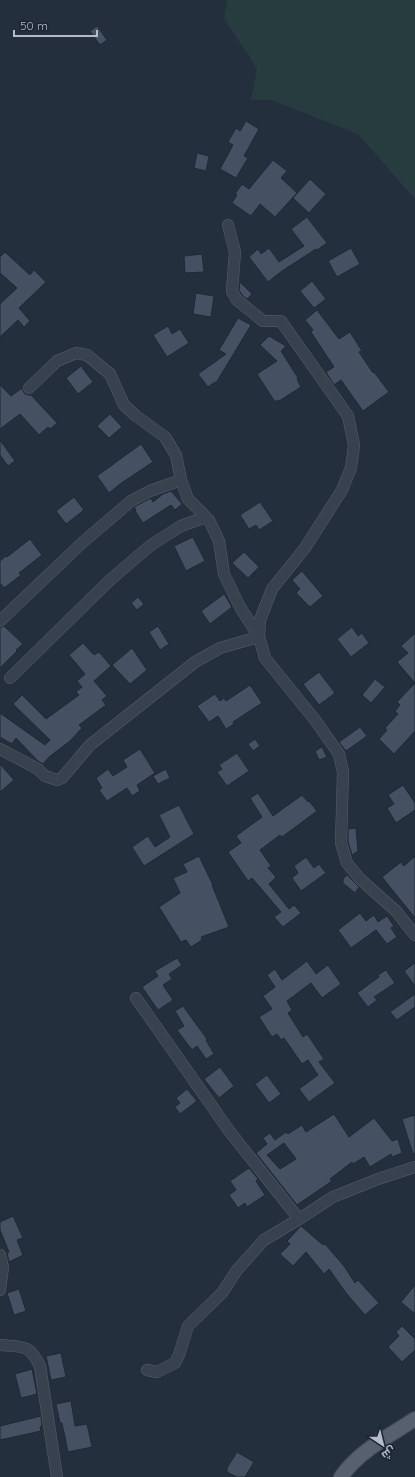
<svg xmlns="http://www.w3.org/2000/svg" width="415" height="1477" font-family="Quicksand,Cairo,sans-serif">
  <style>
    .green { fill: #263c3f }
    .building { fill: #455162; stroke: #1f2835; fill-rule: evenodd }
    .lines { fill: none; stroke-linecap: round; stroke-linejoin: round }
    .minor-casing { stroke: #565f6c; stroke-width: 12 }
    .major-casing { stroke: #414a57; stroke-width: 16 }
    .minor { stroke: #38414e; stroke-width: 11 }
    .major { stroke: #56606e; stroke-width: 14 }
  </style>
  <rect width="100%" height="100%" fill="#242f3e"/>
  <path class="green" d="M227 0H415V199L358 134 271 100H251L257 70 249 56 224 19Z"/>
  <path class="building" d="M97 26 107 40 100 45 90 31Z
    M246 121 259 129 244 156 248 158 236 178 220 169 233 145 228 142 236 128 240 131Z
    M197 153 209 156 206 171 194 168Z
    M273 160 287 171 281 178 297 193 275 217 260 204 251 216 232 203 237 195 235 194 242 184 249 189Z
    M310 179 326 194 309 213 293 198Z
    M307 217 327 243 317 250 316 249 282 271 268 282 249 257 258 249 261 254 269 248 279 262 304 246 291 229Z
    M351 248 360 264 337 277 328 261Z
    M5 252 30 275 34 270 46 282 19 308 30 321 24 327 18 320 0 337V304L17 288 0 273V257Z
    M202 254 204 272 185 273 184 256Z
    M312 281 326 299 314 308 300 291Z
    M240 282 252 294 247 299 242 295 239 290Z
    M196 293 214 296 211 317 193 314Z
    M317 310 339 339 350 332 362 351 359 352 373 373 374 372 389 392 363 411 341 380 334 385 326 372 334 367 311 332 313 330 305 320Z
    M238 318 251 325 216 383 215 382 208 387 198 374 226 354 219 350Z
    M168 326 172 334 180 329 189 343 167 357 153 335Z
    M269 336 286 346 281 351 298 378 297 379 301 387 279 401 277 400 275 402 257 374 277 361 260 345Z
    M81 366 93 382 78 394 66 378Z
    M0 385 11 396 22 388 24 393 28 395H31L57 423 50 429 48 427 39 435 20 414 0 429Z
    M110 414 122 427 109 438 97 426Z
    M0 440 15 461 8 466 0 455Z
    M141 444 153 462 120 484 109 493 97 476Z
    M171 491 182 504 175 510 171 505 143 523 135 511 136 510 134 507 151 498 153 502 163 494Z
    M74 497 84 510 66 524 56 511Z
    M260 502 273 521 259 530 256 525 249 529 240 515Z
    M193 537 205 561 186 571 174 546Z
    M30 539 42 555 19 573 21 575 4 588 0 583V561L6 556 7 557Z
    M244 552 259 567 248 578 232 563Z
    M302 571 323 596 310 607 296 593 300 589 292 580Z
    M224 594 232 607 210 624 201 611Z
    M138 597 144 604 137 610 131 603Z
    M4 626 23 644 16 650 17 651 0 668V628Z
    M158 626 169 644 160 650 149 632Z
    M352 627 358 636 362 633 369 643 351 657 337 639Z
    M415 633V683L397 662 408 653 401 646Z
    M83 643 94 655 99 652 111 666 94 681 107 696 102 700 106 705 79 725 82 728 70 741 49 757 43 764 38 761 16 738 12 744 0 737V713L45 745 50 740 13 704 22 695 46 719 79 695 76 692 82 687 77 681 85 674 69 655Z
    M132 648 147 670 130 684 112 665Z
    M319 672 335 693 319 705 303 684Z
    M375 679 385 687 371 703 362 695Z
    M415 683V731L394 754 379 739 387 730 385 728 398 714 395 711 400 705 397 702Z
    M250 685 262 703 233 722 234 724 226 729 218 716 209 722 197 706 215 694 220 701 224 698 226 701Z
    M360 727 367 736 346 751 339 742Z
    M255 739 260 746 253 751 248 744Z
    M322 747 327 757 319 760 315 751Z
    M140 749 155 773 137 785 140 791 132 796 127 788 107 801 99 790 102 788 96 778 108 769 113 776 127 767 123 760Z
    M237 753 249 771 227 786 217 772 222 769 219 765Z
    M0 764 14 780 0 792Z
    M166 769 170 778 158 784 153 776Z
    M403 785 415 803V810L396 823 387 808 394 804 388 795Z
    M258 793 273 816 302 795 308 802 309 801 317 811 282 837 280 835 260 850 271 866 268 868 276 877 269 884 289 909 294 905 301 913 283 927 274 917 281 912 252 878 248 881 228 852 241 843 236 836 262 817 250 798Z
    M179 805 194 834 144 866 132 847 148 836 155 847 170 837 159 815Z
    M356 828 358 851 352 855 348 842V829Z
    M199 856 213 885H212L229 927 201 937 202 940 191 947 186 940 181 942 159 907 180 893 173 878 187 872 183 864Z
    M415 856V918L382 877 401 862 404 866Z
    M306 857 314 868 319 864 326 873 301 891 292 878 298 873 294 866Z
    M347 875 359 887 355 893 343 883V879Z
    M360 913 366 921 374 915 378 922 387 916 394 926 391 928 397 937 387 944 376 930 351 948 338 930Z
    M177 958 182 965 169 974 172 979 163 985 173 1000 158 1010 142 987 158 976 155 971Z
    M307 961 316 974 328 965 341 984 322 998 311 983 287 1001 292 1010 288 1013 303 1037 307 1034 324 1059 319 1062 335 1083 309 1102 299 1089 318 1075 308 1060 302 1064 284 1038 281 1040 277 1034 272 1037 259 1017 272 1009 263 996 275 987 267 975 275 969 282 980Z
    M415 963V986L404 971Z
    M386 970 395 983 374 997 377 1000 368 1007 357 993 379 977 378 975Z
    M415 994V1007L397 1020 390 1012Z
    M183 1006 207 1039 206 1040 214 1054 206 1059 197 1046 192 1050 177 1030 184 1026 175 1011Z
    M220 1067 234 1086 219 1098 204 1079Z
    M267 1075 281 1094 269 1103 255 1084Z
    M187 1089 197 1101 180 1114 175 1107 180 1103 176 1098Z
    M334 1114 349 1137 374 1118 392 1141 398 1139 402 1153 392 1157 391 1154 370 1167 364 1157 353 1164 352 1162 330 1179 332 1181 297 1205 256 1153 267 1144 263 1138 270 1133 275 1140 286 1132 288 1134 302 1125 306 1132ZM284 1143 296 1159 280 1169 267 1155Z
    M415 1115V1153L413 1154 402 1119Z
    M249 1168 258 1179 256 1181 265 1195 247 1207 245 1203 238 1208 229 1195 236 1190 230 1181Z
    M13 1216 23 1238 17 1240 23 1255 9 1262 7 1253 9 1252 0 1230V1222Z
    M301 1226 323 1245 325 1244 344 1266 355 1283 358 1280 379 1303 365 1315 346 1293 329 1269 324 1274 306 1252 293 1266 280 1254 290 1244 287 1241Z
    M415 1285V1314L401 1302Z
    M19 1289 26 1311 14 1315 7 1293Z
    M402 1326 415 1339V1350L402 1362 388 1347 399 1336 396 1332Z
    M61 1353 66 1377 51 1380 46 1356Z
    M32 1369 37 1394 21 1398 15 1374Z
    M71 1401 75 1426 87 1424 92 1447 68 1452 62 1423H60L56 1404Z
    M41 1416 42 1426 40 1427 41 1431 0 1440V1426Z
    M237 1452 254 1462 245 1477H237L227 1472V1468Z"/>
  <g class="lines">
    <defs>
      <path id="minor" d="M228 225 235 252 232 291 236 299 263 321H281L348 416 354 445 351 468 342 490 305 548 272 589 260 620 259 637 265 658 315 720 339 754 343 772 341 843 347 863 360 879 396 911 415 935
        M0 621 83 542 131 501 150 491 181 480
        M10 678 110 580 151 545 181 526 206 517
        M0 749 38 769 45 776 57 780 62 778 90 745 195 662 220 648 259 637 240 607 224 574 219 541 209 520 188 499 181 480 176 455 165 437 136 416 124 405 110 374 87 355 76 353 57 361 29 388
        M136 998 230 1132 299 1219
        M0 1255 3 1267 0 1290
        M0 1345C23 1347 29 1344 40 1366L57 1477
        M147 1370 157 1372 175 1363 179 1355 188 1326 222 1293 237 1270 264 1240 299 1219 333 1197 378 1179 415 1167"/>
      <path id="major" d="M341 1477C359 1451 389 1436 415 1419"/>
    </defs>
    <use href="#minor" class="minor-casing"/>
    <use href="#major" class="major-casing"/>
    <use href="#minor" class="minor"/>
    <use href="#major" class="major"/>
  </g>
  <g transform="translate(383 1445) rotate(145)" stroke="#1d2633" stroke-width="3" paint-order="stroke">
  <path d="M0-3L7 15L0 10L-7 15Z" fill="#b4bcc9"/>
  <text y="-6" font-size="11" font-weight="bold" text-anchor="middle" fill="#b4bcc9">ش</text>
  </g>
  <path d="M14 30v6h83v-6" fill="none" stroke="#b4bcc9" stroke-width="2"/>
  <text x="20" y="30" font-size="12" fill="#b4bcc9" stroke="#1d2633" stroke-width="3" paint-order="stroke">50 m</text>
</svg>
